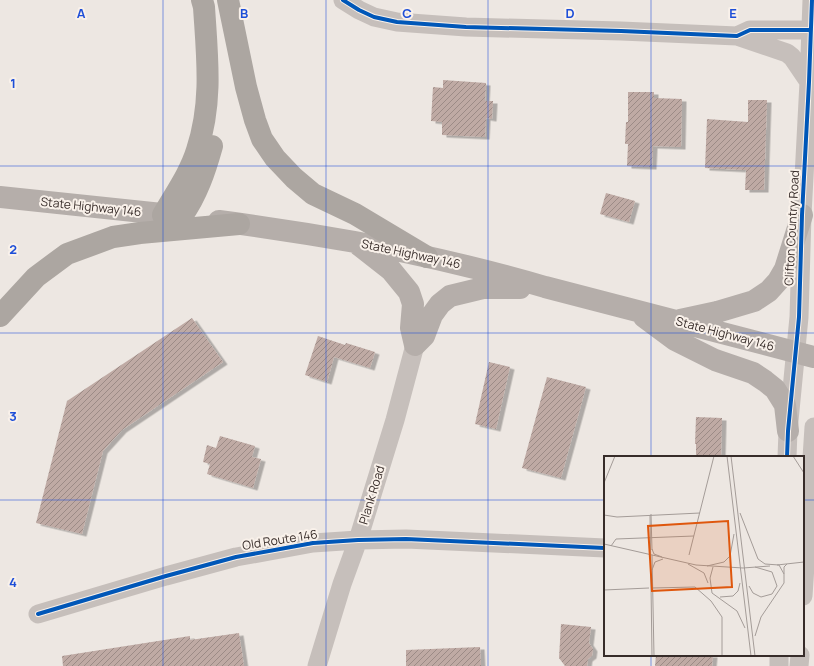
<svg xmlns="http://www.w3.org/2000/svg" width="814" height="666" font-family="Manrope,sans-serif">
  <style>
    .building { fill: url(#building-hatch); filter: url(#shadow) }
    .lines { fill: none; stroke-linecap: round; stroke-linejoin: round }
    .minor { stroke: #c6bfbb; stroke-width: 19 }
    .major { stroke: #b5aeaa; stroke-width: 22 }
    .highway { stroke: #aca6a1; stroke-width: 22 }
    .cycleway-casing { stroke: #f9f1ea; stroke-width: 6 }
    .cycleway { stroke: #0057b8; stroke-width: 4 }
    .grid { fill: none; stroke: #1d4ed8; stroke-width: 1; stroke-opacity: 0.55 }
    .labels { text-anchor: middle; stroke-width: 4; stroke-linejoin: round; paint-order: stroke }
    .street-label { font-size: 12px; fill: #372c29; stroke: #f9f1ea }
    .inset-road { fill: none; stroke: #a49c98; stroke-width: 1 }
    .view { fill: #df570d; fill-opacity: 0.15; stroke: #df570d; stroke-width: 2 }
    .inset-edge { fill: none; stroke: #372c29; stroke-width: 2 }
    .grid-label { font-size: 13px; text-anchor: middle; font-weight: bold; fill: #1d4ed8; stroke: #f9f1ea; stroke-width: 4; stroke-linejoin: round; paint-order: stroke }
  </style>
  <defs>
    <pattern id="building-hatch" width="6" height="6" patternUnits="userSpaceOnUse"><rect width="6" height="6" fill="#bfaaa4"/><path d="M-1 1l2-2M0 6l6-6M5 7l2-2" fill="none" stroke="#9c8b86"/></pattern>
    <filter id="shadow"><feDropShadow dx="4.5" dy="2.5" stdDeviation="0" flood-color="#0004"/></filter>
  </defs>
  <rect width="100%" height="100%" fill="#ede7e2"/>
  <path class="building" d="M443 80 486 83 485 101H493L492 119 486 118 485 137 442 135V122L431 121 433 87 443 88Z
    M628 92H654V98L682 99 681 147 653 146 652 167 627 166 628 144H625L626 122H628Z
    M748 100H767L764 190H745L746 170 705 168 707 119 748 122Z
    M606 193 635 201 629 222 600 214Z
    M192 318 223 362 122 430 103 451 82 534 36 523 67 401Z
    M318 336 345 345 346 343 375 352 370 368 334 357 327 382 305 375Z
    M489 362 510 367 496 429 475 424Z
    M547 377 586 387 561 478 522 468Z
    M696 417 722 418 721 457H696V444H695Z
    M220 436 255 446 252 457 261 459 253 488 207 474 210 464 203 462 207 445 216 448Z
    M561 624 591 627 589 643 593 649 592 656 588 659 587 666H565L559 658Z
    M239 633 244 666H63L62 656 190 636V640Z
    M480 647 481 666H406V650Z
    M656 655H713L712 666H655Z"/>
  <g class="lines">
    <path class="minor" d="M343 0 359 10 374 17 397 22 466 27 621 31 737 36 750 30H811
      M737 36 787 53 792 57 809 82
      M787 457 788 431 799 317 802 215 809 82 812 0
      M803 596 814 427
      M38 614 166 576 236 557 313 543 358 540 406 539 605 548
      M317 666 342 584 358 540 395 420 415 345
      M779 666V655
      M799 666 800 655"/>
    <path class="major" d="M0 197 181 216
      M219 221C265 227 310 234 355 242 419 254 483 269 545 287L814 357
      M359 245 391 270 409 292 413 304 411 328 415 345 424 336 432 315 440 304 450 296 483 288H520
      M644 317 675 340 715 360 753 373 765 381 775 389 785 405 788 431
      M680 320 717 312 754 301 769 291 778 281 785 269 802 215"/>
    <path class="highway" d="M228 0 246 87 255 120 262 139 275 158 294 178 313 194 355 214 427 257
      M163 215C175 194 190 173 197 150 213 102 207 55 204 7L202 0
      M182 216C197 195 205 171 212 146
      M0 316 36 277 67 254 113 237 140 233 239 224"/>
    <defs>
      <path id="cycleway" d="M343 0 359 10 374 17 397 22 466 27 621 31 737 36 750 30H811
        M787 457 788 431 799 317 802 215 809 82 812 0
        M38 614 166 576 236 557 313 543 358 540 406 539 605 548"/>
    </defs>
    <use href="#cycleway" class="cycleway-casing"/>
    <use href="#cycleway" class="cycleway"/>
  </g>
  <path class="grid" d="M163 0V666M326 0V666M488 0V666M651 0V457M0 166H814M0 333H814M0 500H605M803 500H814M651 655V666"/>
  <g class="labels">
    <g class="street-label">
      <text transform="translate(91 207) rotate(6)" y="4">State Highway 146</text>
      <text transform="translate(792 228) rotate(-87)" y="4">Clifton Country Road</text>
      <text transform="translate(411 254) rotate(12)" y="4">State Highway 146</text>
      <text transform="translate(725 334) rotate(15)" y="4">State Highway 146</text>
      <text transform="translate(372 495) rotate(-73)" y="4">Plank Road</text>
      <text transform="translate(280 540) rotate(-9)" y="4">Old Route 146</text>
    </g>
  </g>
  <g transform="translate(604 456)">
    <rect width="200" height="200" fill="#ede7e2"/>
    <path class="inset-road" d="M123 0 147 200M127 0 151 200M189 0 200 17M0 27 11 0M136 57 154 103 161 108 175 109 180 118M47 58 48 94M0 59 13 61 96 57M46 59 48 200M0 88 92 109 139 112 166 110M7 90 12 83 90 80M48 93 50 98 58 101M48 99 50 200M85 99 110 0M84 108 100 117 104 127M173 109 200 106M103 110 120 106 126 100 130 78M109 111 106 122 108 137 133 155 141 172M48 114 51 106 59 103M145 130 149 137 157 141 168 138 173 130 168 116 151 111M48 132 91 131 107 145 118 161V200M0 134 45 132M116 141 129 140 134 135 136 127M151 180 157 161 180 127V111L183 108"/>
    <path class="view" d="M124 65 128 131 48 135 44 70Z"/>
    <rect width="200" height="200" class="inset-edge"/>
  </g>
  <g class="grid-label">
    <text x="81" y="18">A</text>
    <text x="244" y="18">B</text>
    <text x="407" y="18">C</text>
    <text x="570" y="18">D</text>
    <text x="733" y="18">E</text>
    <text x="13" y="88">1</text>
    <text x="13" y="254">2</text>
    <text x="13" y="421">3</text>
    <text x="13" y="587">4</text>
  </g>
</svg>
